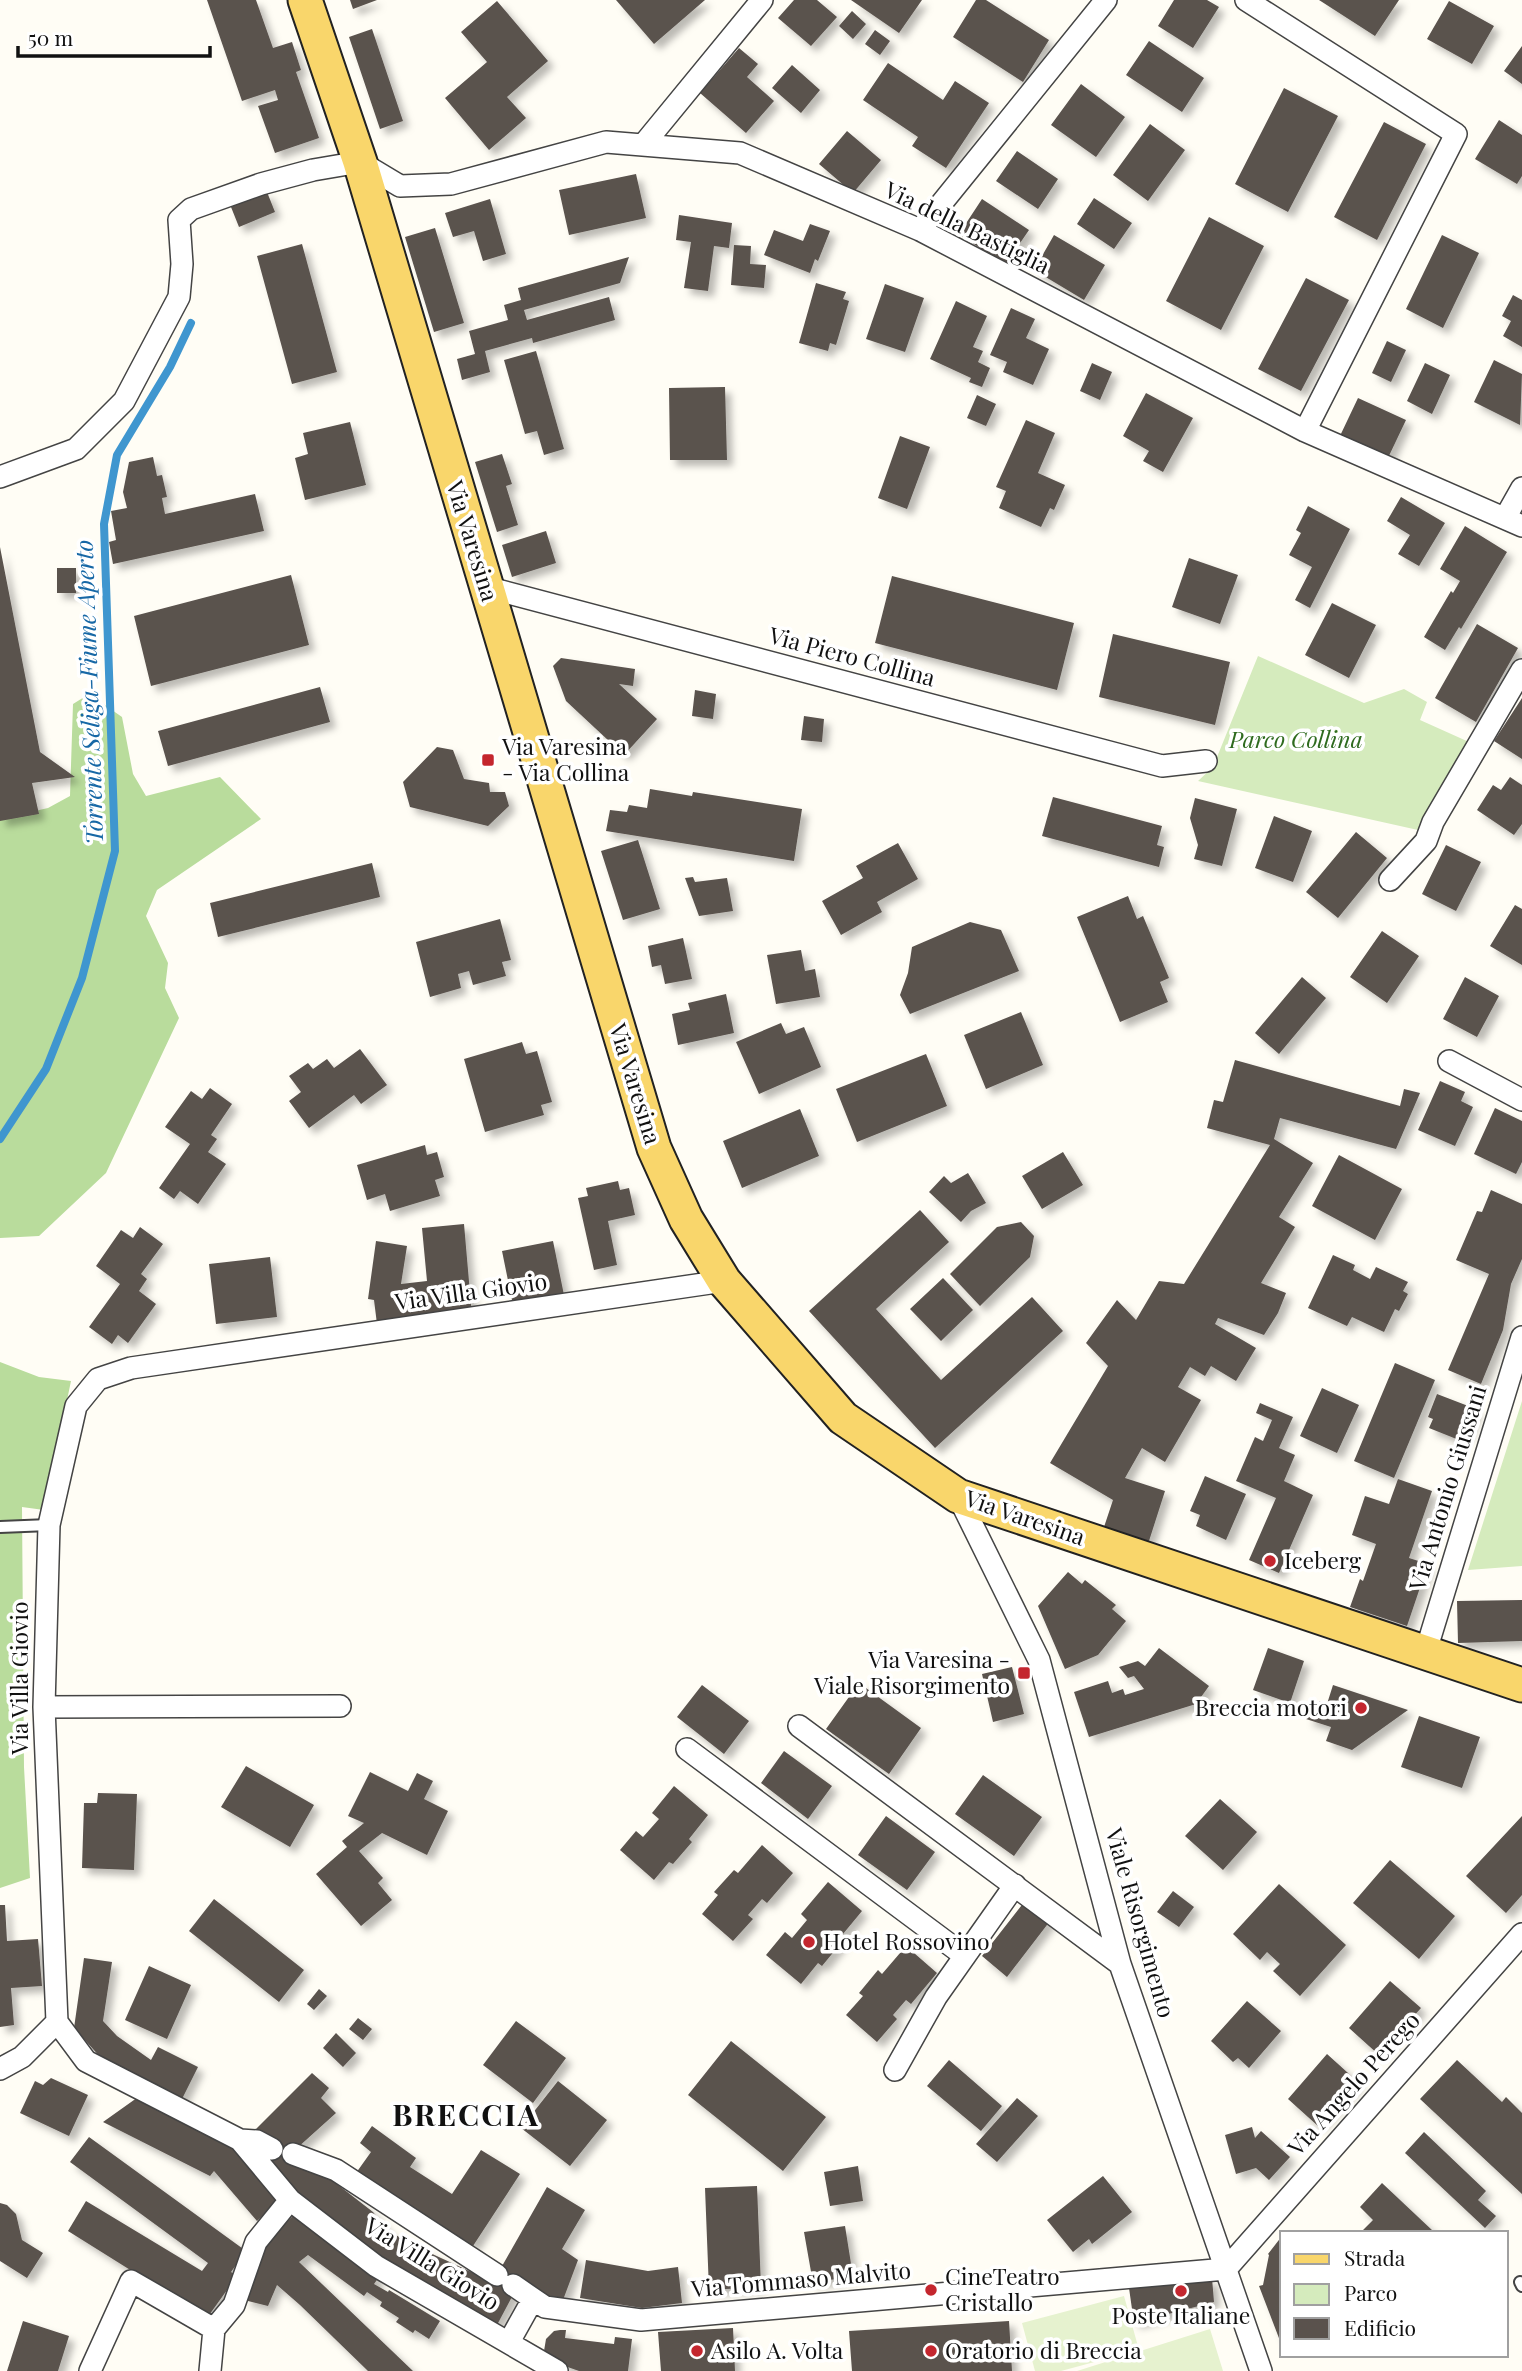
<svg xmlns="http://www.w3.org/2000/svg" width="1522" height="2371" font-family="'Playfair Display',serif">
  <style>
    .green { fill: #d5ebbd }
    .forest { fill: #b9dc9c }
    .pitch { fill: #e6f2cf }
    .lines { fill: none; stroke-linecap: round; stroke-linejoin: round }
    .stream { stroke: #3f96cf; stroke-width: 8 }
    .building { fill: #5a524d; filter: url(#shadow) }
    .lane-casing { stroke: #444; stroke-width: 14 }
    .street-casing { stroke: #444; stroke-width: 24 }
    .primary-casing { stroke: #222; stroke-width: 37 }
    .lane { stroke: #fff; stroke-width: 10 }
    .street { stroke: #fff; stroke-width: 21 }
    .primary { stroke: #f9d66b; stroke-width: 33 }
    .poi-dot { fill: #c4262e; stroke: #fff; stroke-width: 2.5 }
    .labels { text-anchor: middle; stroke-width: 7; stroke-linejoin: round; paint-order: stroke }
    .street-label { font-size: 23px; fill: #111; stroke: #fff }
    .park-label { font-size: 23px; font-style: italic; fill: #2f6b1f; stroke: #fff }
    .poi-label { font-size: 23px; fill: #111; stroke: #fff; text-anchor: start }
    .water-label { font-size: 24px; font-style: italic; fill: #1768a6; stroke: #fff }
    .district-label { font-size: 30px; font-weight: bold; letter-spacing: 2px; fill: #111; stroke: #fff }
  </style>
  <defs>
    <filter id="shadow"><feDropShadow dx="6" dy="6" stdDeviation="3.5" flood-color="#0004"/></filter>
  </defs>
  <rect width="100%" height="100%" fill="#fffdf5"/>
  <path class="green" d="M1258 656 1364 703 1404 689 1427 702 1420 720 1469 742 1428 818 1418 830 1198 781 1213 767Z
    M1522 1401V1566L1468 1570Z"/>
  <path class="forest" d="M89 694 122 717 133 774 146 796 220 777 261 819 157 890 146 916 168 963 165 988 179 1018 106 1173 39 1236 0 1238V819L48 808 70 796 73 704Z
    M0 1362 39 1377 71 1381 44 1510 22 1507 24 1767 30 1878 0 1888Z"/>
  <path class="pitch" d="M1124 2296 1139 2350 1061 2371H1035L1022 2323Z
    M1210 2329 1223 2371H1077Z"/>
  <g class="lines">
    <path class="stream" d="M0 1139 46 1069 82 978 115 851 104 524 117 455 170 367 191 323"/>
  </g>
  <path class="building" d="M207 0H256L273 48 292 42 301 70 296 72 319 138 275 153 258 106 278 100 275 90 242 101Z
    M350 0H377L353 9Z
    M616 0H705L654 44Z
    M794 0H817L837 17 811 46 778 18Z
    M851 0H922L899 33Z
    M976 0H986L1049 40 1023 82 953 37Z
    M1174 0H1207L1219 7 1193 48 1158 26Z
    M1319 0H1399L1375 36Z
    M497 1 548 61 507 97 526 118 489 150 445 98 487 62 461 32Z
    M1449 1 1494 26 1472 64 1427 39Z
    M852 11 866 24 853 39 839 26Z
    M372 29 403 121 380 129 349 37Z
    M875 30 890 41 880 55 865 44Z
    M1149 41 1204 78 1182 112 1126 75Z
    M1522 46V84L1504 71Z
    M739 48 758 64 747 77 774 101 746 133 700 93Z
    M888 63 943 100 955 81 989 103 946 168 912 146 918 137 863 100Z
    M792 65 820 90 801 113 772 88Z
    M1081 84 1125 117 1096 157 1051 125Z
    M1284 88 1338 116 1288 212 1235 184Z
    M1499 120 1522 135V176L1517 184 1475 159Z
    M1384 122 1426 144 1377 240 1334 217Z
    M1150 124 1185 150 1148 201 1113 175Z
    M847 131 881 160 853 193 819 164Z
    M1017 151 1058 179 1038 209 996 181Z
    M636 174 646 218 569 235 559 190Z
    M267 192 275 212 239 227 231 207Z
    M1094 198 1132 223 1114 249 1077 224Z
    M490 199 506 254 483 261 474 231 453 237 445 213Z
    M982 199 1029 230 1005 265 959 234Z
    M679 215 732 223 729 248 714 246 708 291 684 288 691 242 676 240Z
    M1209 217 1264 246 1221 330 1166 301Z
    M810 224 830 231 818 261 815 259 810 273 764 255 774 230 803 241Z
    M435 228 464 323 434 332 405 237Z
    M1054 235 1105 265 1084 300 1034 270Z
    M1442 235 1479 253 1443 328 1406 309Z
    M302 244 337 372 292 384 257 256Z
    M734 245 751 246 750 264 766 265 764 288 731 285Z
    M629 257 620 283 524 310 527 320 609 297 615 320 533 343 532 338 485 351 490 372 462 380 457 359 475 354 469 331 508 320 504 305 521 300 518 288Z
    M1306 278 1349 300 1301 391 1258 369Z
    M816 283 846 292 843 299 849 301 836 345 830 343 828 351 799 343Z
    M885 284 924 298 905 352 866 339Z
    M1513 295 1522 300V347L1503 336 1511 321 1502 316Z
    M956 301 987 316 973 347 983 351 978 362 990 368 982 387 969 382 971 378 930 359Z
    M1011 308 1035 319 1026 338 1049 349 1033 385 1003 372 1007 362 990 355Z
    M1387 341 1406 350 1391 382 1372 373Z
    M536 351 564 449 544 455 537 431 525 434 504 360Z
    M1494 360 1522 374 1520 425 1474 402Z
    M1092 363 1112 372 1100 400 1080 391Z
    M1425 363 1450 375 1432 414 1407 401Z
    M725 387 727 460H670L669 388Z
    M1146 393 1193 418 1163 472 1143 461 1149 451 1123 436Z
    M977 395 996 404 986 426 967 418Z
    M1358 398 1406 420 1387 460 1339 438Z
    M1026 420 1055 433 1038 473 1065 485 1054 510 1050 508 1041 527 999 508 1006 491 996 487Z
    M350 422 366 485 305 500 295 458 308 454 303 433Z
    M900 436 930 447 907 509 878 498Z
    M502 454 512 484 506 486 518 525 497 532 475 462Z
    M153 457 157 476 162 475 167 497 162 498 165 514 255 494 264 531 113 564 109 542 116 540 111 511 127 508 123 492 129 462Z
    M1401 497 1445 523 1419 566 1398 554 1410 535 1387 521Z
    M1308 506 1350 529 1310 608 1295 600 1312 567 1289 555 1301 533 1296 530Z
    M1465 526 1507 552 1461 629 1459 627 1445 650 1424 637 1451 591 1453 593 1460 581 1440 569Z
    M546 531 556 563 512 577 502 545Z
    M0 547 40 752 75 777 32 783 39 814 0 821Z
    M1189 558 1238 575 1220 624 1172 607Z
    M57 568H76V593H57Z
    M291 575 309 645 151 686 134 616Z
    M892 576 1074 623 1057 690 875 643Z
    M1332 603 1376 625 1349 678 1305 655Z
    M1477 624 1518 648 1476 722 1435 698Z
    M1113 634 1230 662 1215 725 1099 697Z
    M561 658 635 669 633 686 619 684 657 719 624 755 566 701 553 666Z
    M320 687 330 722 168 766 158 731Z
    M695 690 716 694 713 719 692 716Z
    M1522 698V759L1494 741Z
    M804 716 824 719 822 742 801 740Z
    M437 747 453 750 464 779 489 783 490 792H505L509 806 488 826 410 807 403 782Z
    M1510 777 1522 785V824L1514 835 1477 810 1493 785 1501 790Z
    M650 789 692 796 693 792 802 809 794 861 606 831 610 810 627 812 629 805 647 808Z
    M1053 797 1162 826 1157 845 1164 847 1159 867 1042 836Z
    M1195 798 1237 809 1222 866 1194 859 1198 845 1190 818Z
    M1274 816 1312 831 1293 882 1255 868Z
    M1356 832 1387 858 1338 918 1306 892Z
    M638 840 660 909 623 920 601 851Z
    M898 843 918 879 877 902 882 912 841 935 822 901 863 878 856 866Z
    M1446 845 1481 862 1456 911 1422 894Z
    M372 863 380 897 218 937 210 903Z
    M693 877 695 882 727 878 733 911 699 916 685 878Z
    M1128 896 1137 919 1143 916 1169 978 1160 982 1168 1002 1120 1022 1077 917Z
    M1515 905 1522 909V965L1490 946Z
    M500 919 511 960 502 962 506 976 473 985 469 971 458 974 461 988 430 997 416 942Z
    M970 922 1001 930 1019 971 910 1014 900 995 908 973 912 947Z
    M1382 931 1419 956 1387 1003 1350 977Z
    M683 938 692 979 665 984 661 965 652 967 648 946Z
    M801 950 805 971 815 969 820 997 776 1004 767 955Z
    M1302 977 1326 998 1279 1054 1255 1033Z
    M1465 977 1499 996 1477 1037 1443 1019Z
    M726 994 734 1033 678 1045 672 1014 690 1010 688 1003Z
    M1021 1012 1043 1065 986 1089 964 1035Z
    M781 1023 786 1034 804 1027 821 1067 759 1094 736 1042Z
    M522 1042 526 1054 537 1051 552 1102 541 1105 544 1115 485 1132 464 1059Z
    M360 1049 387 1085 361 1104 354 1095 309 1128 289 1101 301 1092 289 1076 308 1063 313 1069 327 1059 334 1068Z
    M926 1054 947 1106 857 1142 836 1089Z
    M1235 1060 1400 1106 1404 1089 1420 1093 1396 1149 1280 1118 1274 1139 1313 1163 1279 1217 1295 1227 1261 1283 1286 1293 1278 1313 1264 1335 1218 1318 1215 1324 1256 1348 1236 1381 1211 1366 1205 1376 1190 1367 1178 1387 1201 1400 1165 1462 1142 1448 1125 1478 1165 1491 1149 1541 1104 1527 1113 1500 1050 1463 1108 1366 1086 1343 1117 1300 1136 1320 1159 1281 1184 1284 1270 1145 1207 1128 1214 1100 1223 1102Z
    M1440 1081 1465 1092 1461 1101 1473 1107 1455 1146 1418 1130Z
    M210 1088 232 1104 211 1135 217 1139 208 1152 226 1164 198 1204 180 1191 174 1199 159 1188 190 1144 165 1127 191 1091 202 1099Z
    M1495 1108 1522 1121V1162L1516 1174 1474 1154Z
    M800 1109 819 1156 742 1188 723 1141Z
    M425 1145 427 1155 437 1152 444 1177 435 1180 440 1196 390 1211 385 1194 367 1200 357 1165Z
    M1063 1152 1083 1185 1042 1209 1022 1176Z
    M1339 1155 1402 1189 1375 1240 1312 1206Z
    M968 1173 986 1203 971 1211 961 1222 929 1192 944 1176 951 1183Z
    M618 1181 620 1190 629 1188 635 1215 608 1221 617 1265 594 1270 578 1198 588 1196 586 1188Z
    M1491 1190 1522 1204V1259L1511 1284 1503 1330 1481 1384 1448 1370 1489 1274 1456 1260 1477 1211 1482 1212Z
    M920 1210 949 1242 876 1309 941 1380 1032 1297 1063 1331 935 1448 809 1311Z
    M1021 1222 1034 1236 1030 1257 980 1306 950 1274 997 1227Z
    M464 1224 472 1316 377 1324 374 1300 368 1299 376 1241 407 1246 401 1284 427 1281 422 1228Z
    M140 1227 163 1244 141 1274 147 1279 139 1291 156 1304 128 1343 118 1335 112 1344 89 1327 120 1284 96 1266 121 1230 133 1238Z
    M553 1241 564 1295 513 1305 502 1251Z
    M1333 1255 1355 1265 1353 1270 1370 1279 1376 1267 1408 1282 1403 1291 1408 1294 1399 1311 1395 1309 1384 1332 1352 1317 1347 1326 1308 1308Z
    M270 1257 277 1317 216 1324 209 1264Z
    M943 1278 973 1310 941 1341 910 1309Z
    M1395 1363 1435 1380 1394 1478 1354 1461Z
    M1322 1388 1359 1405 1337 1453 1300 1436Z
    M1437 1394 1476 1409 1466 1436 1461 1435 1459 1440 1429 1428 1433 1419 1428 1417Z
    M1260 1403 1293 1417 1279 1448 1295 1455 1284 1481 1313 1495 1279 1573 1249 1560 1276 1498 1236 1481 1255 1437 1263 1441 1272 1420 1256 1413Z
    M1205 1476 1246 1494 1226 1540 1196 1526 1200 1515 1190 1511Z
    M1398 1479 1432 1491 1409 1558 1428 1564 1407 1626 1350 1607 1360 1579 1363 1581 1376 1544 1352 1535 1365 1496 1389 1504Z
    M1068 1572 1082 1584 1085 1580 1116 1605 1112 1609 1126 1621 1098 1655 1065 1669 1038 1606Z
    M1522 1600V1641L1458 1643 1457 1601Z
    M1159 1648 1209 1686 1196 1704 1089 1737 1074 1692 1108 1681 1112 1693 1123 1689 1125 1695 1144 1689 1134 1676 1128 1678 1119 1667 1138 1661 1145 1666Z
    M1268 1648 1304 1661 1290 1703 1253 1690Z
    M1012 1667 1024 1714 993 1722 982 1674Z
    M859 1683 921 1728 889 1774 826 1729Z
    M702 1685 749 1721 724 1754 677 1717Z
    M1333 1685 1408 1710 1352 1750 1326 1741 1331 1727 1306 1719 1319 1701 1327 1704Z
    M1419 1716 1480 1737 1462 1788 1401 1767Z
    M784 1751 832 1786 808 1819 761 1783Z
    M246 1766 314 1805 290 1847 221 1807Z
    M370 1772 408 1791 417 1773 433 1781 424 1799 448 1811 427 1855 382 1833 359 1851 383 1878 378 1883 392 1900 361 1926 316 1874 347 1847 342 1841 364 1823 348 1816Z
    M983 1775 1042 1817 1014 1856 955 1814Z
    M674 1786 708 1815 689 1839 692 1842 673 1864 669 1862 654 1880 620 1850 636 1831 643 1837 659 1819 652 1813Z
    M98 1793 137 1794 134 1870 82 1868 84 1803H97Z
    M1220 1799 1257 1832 1223 1870 1185 1836Z
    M886 1816 935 1852 907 1890 858 1855Z
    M1522 1816V1895L1506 1913 1466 1876Z
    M762 1845 793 1873 767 1903 762 1899 748 1915 753 1919 733 1941 702 1914 718 1895 714 1892 734 1870 738 1873Z
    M1390 1860 1455 1916 1419 1959 1353 1903Z
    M828 1882 862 1911 838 1940 841 1943 822 1966 818 1963 801 1984 766 1955 785 1932 792 1938 807 1920 801 1914Z
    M1279 1884 1346 1945 1300 1996 1273 1971 1280 1964 1267 1952 1260 1960 1233 1934Z
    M1173 1891 1194 1907 1179 1927 1157 1912Z
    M214 1899 304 1970 279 2002 189 1931Z
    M1025 1901 1050 1921 1007 1977 982 1956Z
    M0 1905H5L7 1941 38 1939 42 1986 11 1988 14 2025 0 2027Z
    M906 1946 937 1973 911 2004 906 2000 893 2015 897 2019 877 2042 846 2015 863 1996 859 1993 878 1970 882 1974Z
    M84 1958 112 1962 103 2021 117 2036 151 2060 158 2047 198 2067 179 2105 102 2059 74 2028Z
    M149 1966 191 1985 167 2039 125 2020Z
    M1390 1981 1421 2008 1379 2055 1349 2028Z
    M319 1989 327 1996 314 2010 307 2004Z
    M1247 2001 1281 2031 1249 2068 1238 2058 1233 2062 1211 2041Z
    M358 2018 372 2029 363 2040 349 2029Z
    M516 2021 566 2058 533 2103 483 2065Z
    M336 2033 356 2053 343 2067 323 2048Z
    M731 2041 826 2117 783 2171 688 2095Z
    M1327 2054 1358 2082 1318 2126 1288 2099Z
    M949 2060 1002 2106 981 2131 927 2086Z
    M1457 2060 1502 2102 1506 2097 1522 2113V2194L1420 2099Z
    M312 2073 329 2088 321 2098 336 2113 296 2149V2159L333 2181 373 2212 390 2232 428 2252 493 2282 547 2187 585 2210 562 2249 578 2260 563 2300 536 2293H514L497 2325 410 2279 311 2206 261 2162 273 2145 256 2129Z
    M51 2078 88 2095 69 2136 20 2113 35 2081 43 2085Z
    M558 2081 607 2120 570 2166 521 2128Z
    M141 2095 233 2146 281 2200 257 2221 214 2171 210 2176 103 2122Z
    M1017 2098 1038 2116 997 2162 976 2144Z
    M372 2126 416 2158 410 2167 452 2194 481 2150 520 2174 473 2246 414 2213 356 2173 371 2152 360 2143Z
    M1252 2127 1255 2138 1261 2131 1290 2157 1269 2180 1256 2168 1236 2174 1225 2135Z
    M1424 2132 1486 2191 1478 2200 1496 2216 1485 2228 1405 2153Z
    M89 2137 246 2251 231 2272 237 2276 207 2318 68 2231 86 2201 202 2271 208 2263 70 2162Z
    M858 2166 863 2201 830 2206 824 2172Z
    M1103 2176 1132 2212 1092 2244 1089 2239 1073 2252 1047 2220Z
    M1382 2183 1433 2231 1432 2233 1362 2231 1373 2220 1360 2207Z
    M757 2186 761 2287 709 2290 705 2188Z
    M0 2203 7 2205 16 2214 22 2240 43 2253 27 2278 0 2261Z
    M297 2212 379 2277 374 2284 388 2292 389 2290 440 2321 429 2339 415 2330 413 2333 396 2322 399 2318 380 2306 382 2302 367 2292 364 2296 308 2255 299 2262 413 2371H368L300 2305 277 2285 268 2306 244 2300 264 2243Z
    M845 2226 853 2276 813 2283 804 2232Z
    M1282 2236V2346L1259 2286 1263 2285 1269 2255 1268 2254Z
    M586 2260 648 2271 678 2267 682 2303 642 2308 580 2298Z
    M1212 2278 1214 2302 1134 2323 1129 2288Z
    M23 2321 69 2336 58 2371H7Z
    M1009 2321 1012 2371H852L849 2331Z
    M733 2328 735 2371H661L658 2332Z
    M560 2330H566L565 2338 614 2344 615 2337 632 2339 628 2371H579L562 2365 547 2356 544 2351 546 2339 554 2331Z"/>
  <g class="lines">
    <defs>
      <path id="lane" d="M0 1527 49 1525
        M1520 2282 1522 2286"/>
      <path id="street" d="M1246 0 1456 134 1305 431
        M643 145 762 0
        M920 230 1106 0
        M0 477 76 449 124 401 179 297 182 264 179 220 191 209 261 184 313 170 360 162 400 186 451 184 606 142 740 153 920 230 1305 431 1522 526
        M1505 518 1522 488
        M486 587 1162 766 1206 761
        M1390 880 1426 841 1433 822 1522 670
        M1449 1061 1522 1100
        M958 1496 1039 1660 1120 1964 1261 2371
        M1425 1654 1522 1337
        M44 1707 340 1706
        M799 1726 1120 1964
        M687 1749 965 1956
        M0 2069 22 2057 57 2022
        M895 2070 936 1997 1015 1885
        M240 2140 290 2200 376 2266 557 2371
        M272 2149 257 2141 240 2140 86 2061 57 2022 44 1707 49 1525 76 1406 98 1379 131 1368 724 1281
        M293 2154 336 2170 497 2275
        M1226 2269 1522 1934
        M513 2285 545 2307 641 2320 1226 2269
        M509 2342 533 2299
        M90 2371 131 2281 214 2329
        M210 2371 214 2329 234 2305 256 2242 290 2200"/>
      <path id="primary" d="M305 0 360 162 654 1148 686 1219 724 1281 843 1418 958 1496 1522 1685"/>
    </defs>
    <use href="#lane" class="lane-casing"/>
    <use href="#street" class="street-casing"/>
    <use href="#primary" class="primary-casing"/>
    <use href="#lane" class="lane"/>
    <use href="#street" class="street"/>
    <use href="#primary" class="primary"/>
  </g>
  <g class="poi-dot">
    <rect x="481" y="753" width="14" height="14" rx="3.5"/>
    <circle cx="1270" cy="1561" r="7"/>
    <rect x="1017" y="1666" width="14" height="14" rx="3.5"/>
    <circle cx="1361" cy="1708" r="7"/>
    <circle cx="809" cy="1942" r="7"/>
    <circle cx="931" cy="2290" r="7"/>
    <circle cx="1181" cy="2291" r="7"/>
    <circle cx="697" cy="2351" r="7"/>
    <circle cx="931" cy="2351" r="7"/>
  </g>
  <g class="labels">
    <g class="street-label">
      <text transform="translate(967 228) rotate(26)" y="8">Via della Bastiglia</text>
      <text transform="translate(472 541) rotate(73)" y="8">Via Varesina</text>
      <text transform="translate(852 657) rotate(15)" y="8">Via Piero Collina</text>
      <text transform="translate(635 1084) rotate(73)" y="8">Via Varesina</text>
      <text transform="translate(471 1292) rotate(-8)" y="8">Via Villa Giovio</text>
      <text transform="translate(1448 1488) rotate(-73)" y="8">Via Antonio Giussani</text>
      <text transform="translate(1025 1518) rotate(19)" y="8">Via Varesina</text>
      <text transform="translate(20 1678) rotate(-90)" y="8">Via Villa Giovio</text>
      <text transform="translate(1140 1923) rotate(74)" y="8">Viale Risorgimento</text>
      <text transform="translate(1354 2084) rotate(-48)" y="8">Via Angelo Perego</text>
      <text transform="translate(432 2264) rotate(32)" y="8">Via Villa Giovio</text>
      <text transform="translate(801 2280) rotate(-5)" y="8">Via Tommaso Malvito</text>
    </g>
    <g class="park-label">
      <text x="1296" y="748">Parco Collina</text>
    </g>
    <g class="poi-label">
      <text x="502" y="755">Via Varesina<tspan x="502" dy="26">- Via Collina</tspan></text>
      <text x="1284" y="1569">Iceberg</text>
      <text x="1010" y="1668" text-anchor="end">Via Varesina -<tspan x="1010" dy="26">Viale Risorgimento</tspan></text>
      <text x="1347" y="1716" text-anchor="end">Breccia motori</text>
      <text x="823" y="1950">Hotel Rossovino</text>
      <text x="945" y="2285">CineTeatro<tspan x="945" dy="26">Cristallo</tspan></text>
      <text x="1181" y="2324" text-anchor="middle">Poste Italiane</text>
      <text x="711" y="2359">Asilo A. Volta</text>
      <text x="945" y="2359">Oratorio di Breccia</text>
    </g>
    <g class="water-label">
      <text transform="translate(90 692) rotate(-92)" y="8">Torrente Seliga-Fiume Aperto</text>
    </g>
    <g class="district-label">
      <text x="466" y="2126">BRECCIA</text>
    </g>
  </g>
  <rect x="1280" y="2231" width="228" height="126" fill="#ffffff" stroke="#a0a0a0" stroke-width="2"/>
  <rect x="1294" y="2254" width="35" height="10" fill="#f9d66b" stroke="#a0a0a0" stroke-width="2"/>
  <text x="1344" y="2266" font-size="21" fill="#111111">Strada</text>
  <rect x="1294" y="2284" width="35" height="21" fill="#d5ebbd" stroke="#a0a0a0" stroke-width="2"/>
  <text x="1344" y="2301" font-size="21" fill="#111111">Parco</text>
  <rect x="1294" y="2318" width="35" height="21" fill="#5a524d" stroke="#a0a0a0" stroke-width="2"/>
  <text x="1344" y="2336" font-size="21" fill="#111111">Edificio</text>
  <path d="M18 46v10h192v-10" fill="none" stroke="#111111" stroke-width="3.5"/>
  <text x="28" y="46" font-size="21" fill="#111111" stroke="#ffffff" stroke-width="5" paint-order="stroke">50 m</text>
</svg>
